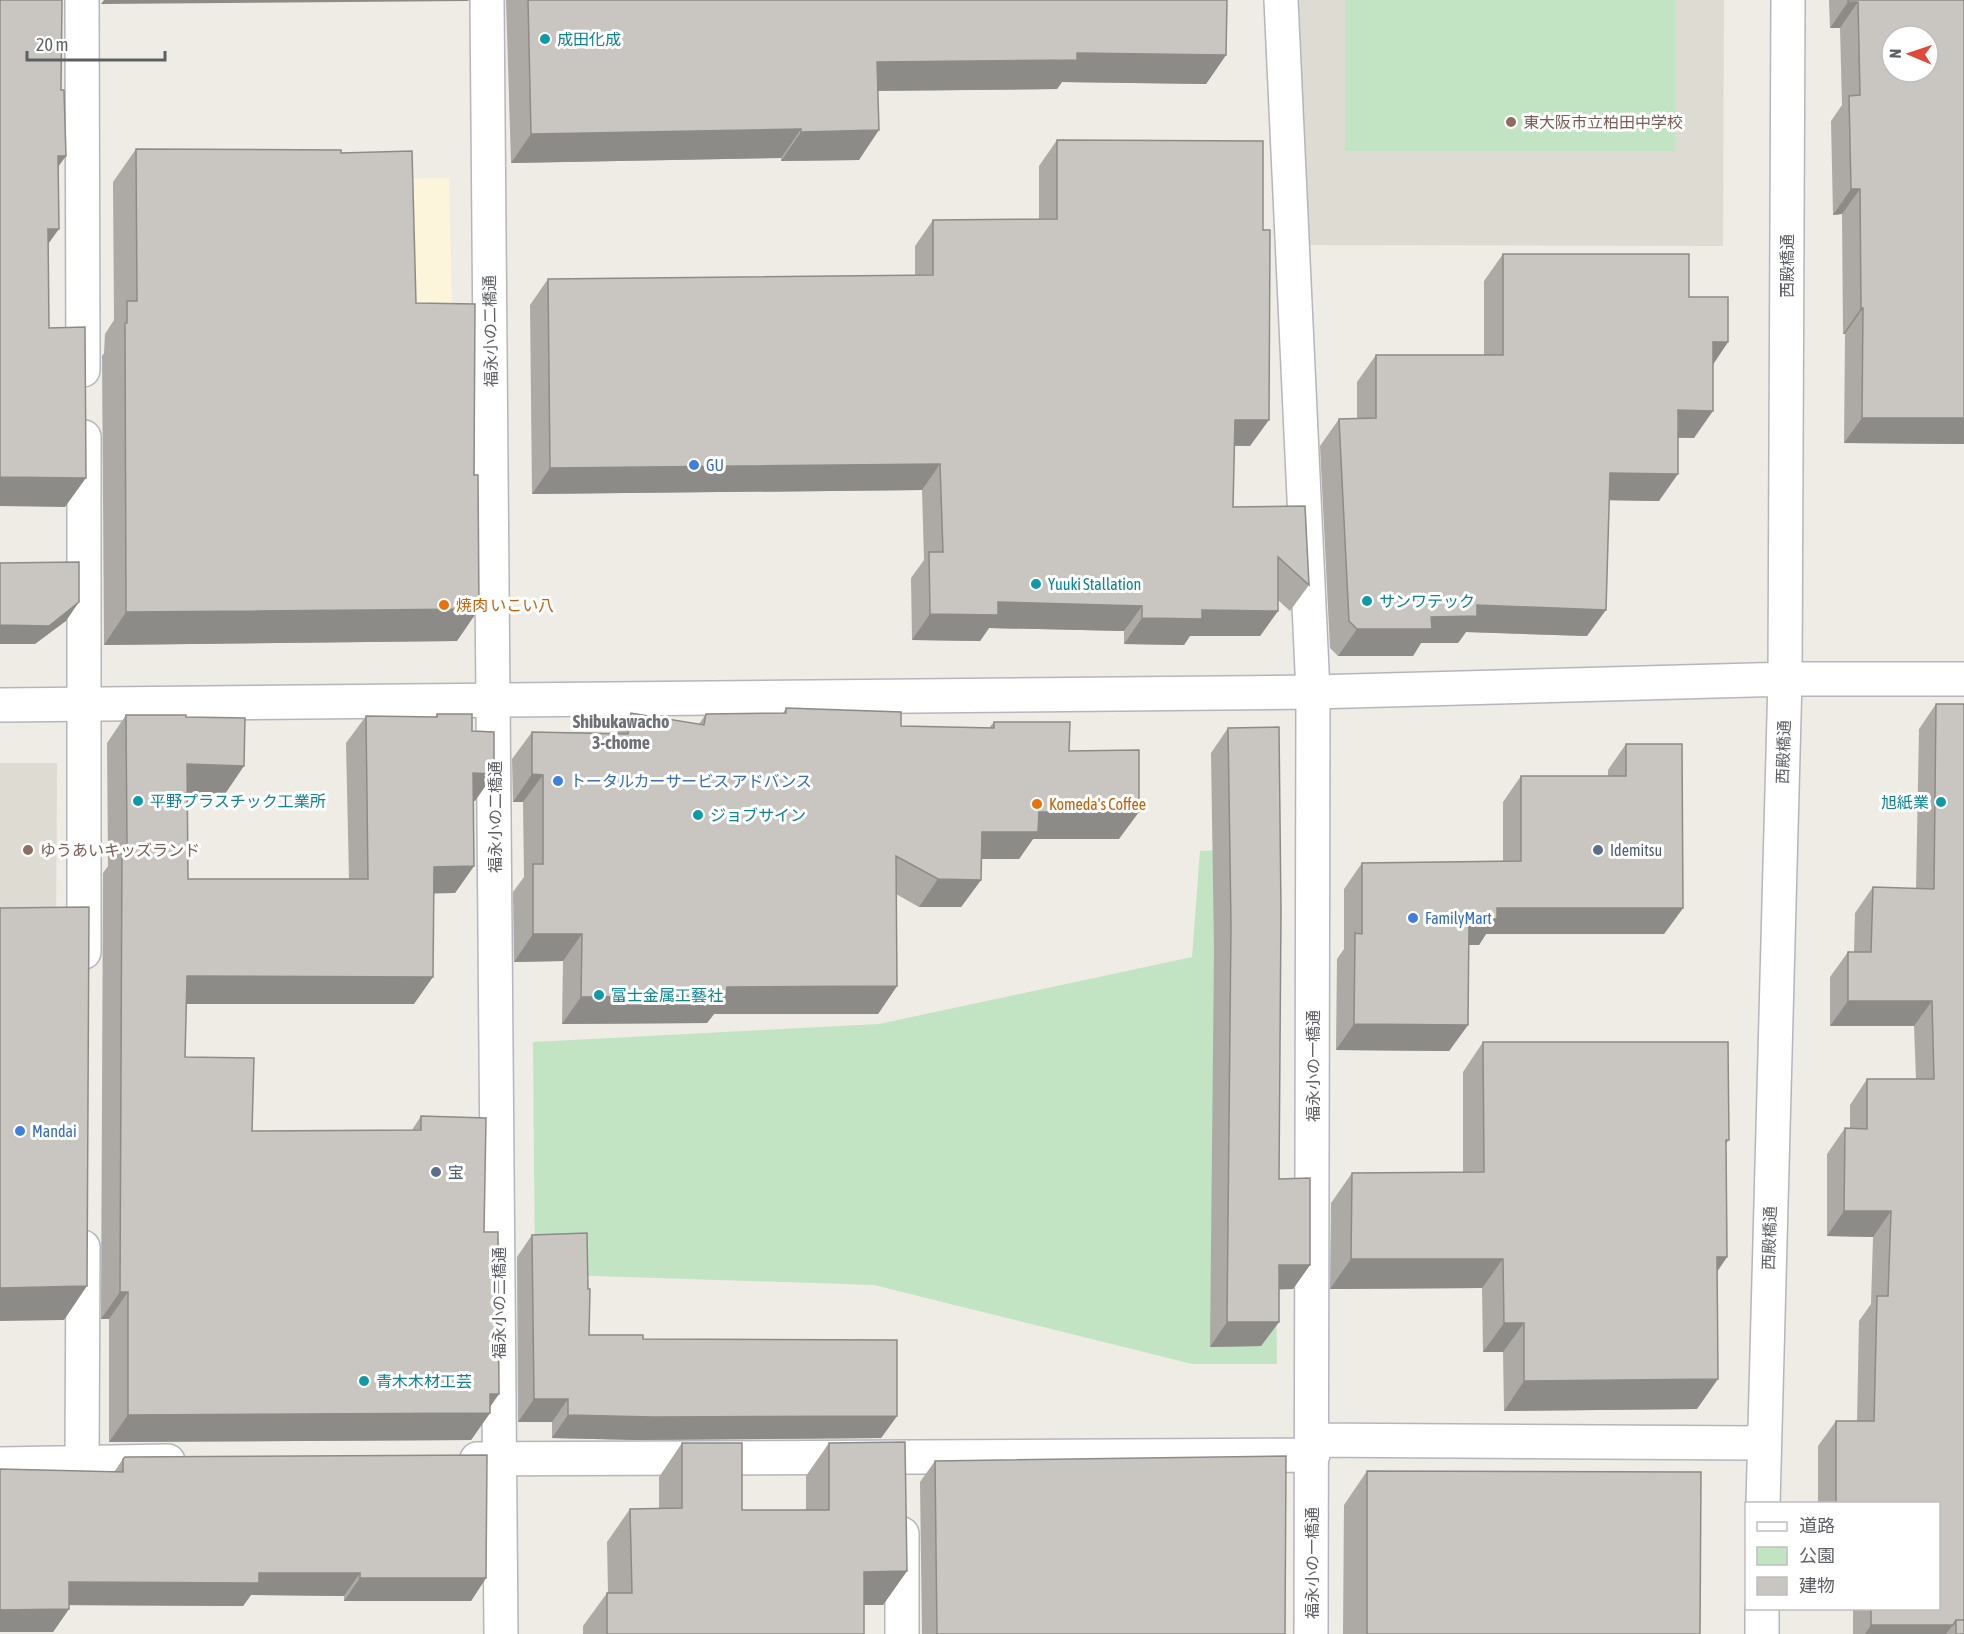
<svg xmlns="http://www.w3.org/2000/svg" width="1964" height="1634" font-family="'Asap Condensed','Noto Sans JP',sans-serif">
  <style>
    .commercial { fill: #fcf5db }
    .education { fill: #dedbd2 }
    .green { fill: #c2e4c3 }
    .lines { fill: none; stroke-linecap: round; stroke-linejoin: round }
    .minor-casing { stroke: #b4b6ba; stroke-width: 36 }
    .tertiary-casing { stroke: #b4b6ba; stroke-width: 36 }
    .minor { stroke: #fff; stroke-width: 33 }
    .tertiary { stroke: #fff; stroke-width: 33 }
    .wall { fill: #adaaa6 }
    .shaded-wall { fill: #8d8b87 }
    .building { fill: #c9c6c1; stroke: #8d8b87; stroke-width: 1.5; fill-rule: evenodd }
    .culture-dot { fill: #0f9aa8; stroke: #fff; stroke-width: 2 }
    .education-dot { fill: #8d6e63; stroke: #fff; stroke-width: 2 }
    .shop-dot { fill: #3f7fe0; stroke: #fff; stroke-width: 2 }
    .food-dot { fill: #e8710a; stroke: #fff; stroke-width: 2 }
    .service-dot { fill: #5c6f8a; stroke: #fff; stroke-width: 2 }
    .labels { text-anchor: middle; stroke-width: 6; stroke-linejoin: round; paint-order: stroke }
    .culture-label { font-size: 16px; fill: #0d838f; stroke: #fff; text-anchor: start }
    .education-label { font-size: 16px; fill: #785e54; stroke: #fff; text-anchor: start }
    .street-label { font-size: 16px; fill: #5c5f64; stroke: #fff }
    .shop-label { font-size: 16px; fill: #366cbe; stroke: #fff; text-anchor: start }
    .food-label { font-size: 16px; fill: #c56008; stroke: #fff; text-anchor: start }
    .service-label { font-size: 16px; fill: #4e5e75; stroke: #fff; text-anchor: start }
    .neighbourhood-label { font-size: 18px; font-weight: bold; fill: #6d7176; stroke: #fff }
  </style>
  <rect width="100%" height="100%" fill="#eeece4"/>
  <path class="commercial" d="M449 178 452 305 331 308 328 180Z"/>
  <path class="education" d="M1298 0H1724L1723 246 1297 245Z
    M0 763H57L56 937H0Z"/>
  <path class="green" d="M1345 0H1675V151H1345Z
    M1271 847 1277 1364H1192L874 1285 535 1274 533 1042 879 1024 1192 957 1200 851Z"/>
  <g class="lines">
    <defs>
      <path id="minor" d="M82 0 83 370
        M487 0 501 1634
        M1281 0 1313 692 1311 1634
        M84 437V952
        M1312 1440 1753 1443 1764 1434
        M477 1459 1313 1455
        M82 1461 83 1247
        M0 1464 168 1461
        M902 1534V1634"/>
      <path id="tertiary" d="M0 705 1313 692 1785 679H1964
        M1763 1504 1785 679 1788 0
        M1762 1634V1608"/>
    </defs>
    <use href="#minor" class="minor-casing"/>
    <use href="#tertiary" class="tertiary-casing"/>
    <use href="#minor" class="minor"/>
    <use href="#tertiary" class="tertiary"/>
  </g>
  <path class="wall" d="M506 0H1227L1226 55 1206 84 1062 82 1057 89 878 91 859 160 781 161V158L511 163Z
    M1829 0H1964V444L1844 443 1845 334H1843L1842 214 1833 215 1831 121 1842 105 1840 28H1830Z
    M1057 140 1250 446H1234L1233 507 1309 585 1290 611 1278 600V611L1260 636H1190L1184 645 1124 644V631L989 628 980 641 912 640 911 578 924 560 922 490 532 494 530 305 548 279 915 275V246L933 220 1039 219V166Z
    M136 149 341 153 416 303 457 641 104 645 102 356 104 353 105 334 114 320 113 182Z
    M1503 254 1689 297 1728 342 1713 364 1694 438H1678L1659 501 1609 500 1587 636 1466 632 1458 643H1421L1413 656H1338L1330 648 1320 446 1339 419H1357V382L1376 355H1484V281Z
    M1936 704 1964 1634H1853V1608H1938V1503H1818V1446L1836 1421H1857L1859 1321 1871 1304 1873 1237 1827 1236V1154L1845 1128H1850V1105L1867 1079H1916L1914 1026H1830V977L1848 952H1854L1855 913 1873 887 1916 889 1919 729Z
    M786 708 901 726 989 728 994 722 1069 751 1119 839H1033L1019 859H981V880L961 907H919L896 894 897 986 878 1014H714L707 1023 562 1024 563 961 514 962 513 892 524 877 523 802H513L512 759 532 732 617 733 631 713 699 724 706 714 783 713Z
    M437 714 475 801H473L474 866 455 893H433L414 1004H186L185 1057 252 1131 412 1130 421 1116 484 1232 490 1413 471 1440 109 1442V1319H101L103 873 108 866 107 743 126 715 186 717 225 794 187 792 188 879H349L346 743 366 716 435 717Z
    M1228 728 1279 1179 1310 1265 1293 1289H1279V1322L1261 1346 1210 1347 1214 949 1211 753Z
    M1626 744 1683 908 1664 934H1486L1479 945H1468V1025L1449 1051 1336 1050 1337 959 1344 949V889L1362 863 1503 862V802L1521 776H1608V770Z
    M1483 1042 1729 1140 1726 1144 1727 1257 1717 1272 1697 1409 1504 1411 1503 1352H1483L1482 1288 1330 1289 1331 1203 1352 1173H1463V1072Z
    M532 1235 589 1335 643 1339 897 1416 881 1438 637 1440 552 1438V1422H518L517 1257Z
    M682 1443 742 1510H806V1476L829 1443 907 1571 883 1605H864V1634H583V1626L607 1593H608L607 1542 630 1509 659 1508V1477Z
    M123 1459 486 1578 471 1601H344V1596L251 1595 243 1606 69 1605V1609L53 1632H0V1469L114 1472Z
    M935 1461 1285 1634H922L920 1482Z
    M1367 1471 1700 1634H1343L1344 1505Z"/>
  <path class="shaded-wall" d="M104 0H469L468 1 101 4Z
    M1848 2H1858L1840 28H1830Z
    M1077 53 1226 55 1206 84 1062 82 1057 89 857 91 877 62Z
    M801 129 781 158 511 163 531 134Z
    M879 130 859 160 781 161 801 132Z
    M58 156H66L45 185Z
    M1851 189H1860L1842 214 1833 215Z
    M48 229H59L38 258Z
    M1861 308H1863L1845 334H1843Z
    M1713 342H1728L1710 369Z
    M1678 410 1713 411 1694 438 1660 437Z
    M1862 418H1964V444L1844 443Z
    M1235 420H1269L1250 446 1217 445Z
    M940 464 922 490 532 494 550 468Z
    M1610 473 1678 474 1659 501 1591 500Z
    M0 477 86 478 65 507 0 506Z
    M79 602 66 621 35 644H0V625Z
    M998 602 1142 606 1124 631 989 628 980 641 912 640 930 614Z
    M1477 605 1606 610 1587 636 1466 632 1458 643H1421L1413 656H1338L1357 629Z
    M479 609 457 641 104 645 126 612Z
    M1202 610 1278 611 1260 636H1190L1184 645 1124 644 1142 618Z
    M187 764 244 766 225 794 168 792Z
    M473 773 494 774 475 801 454 800Z
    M532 774 543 775 523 802H513Z
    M1039 812H1139L1119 839H1033L1019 859H962L982 832Z
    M474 866 455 893 414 894 434 867Z
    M938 879 981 880 961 907H919Z
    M1497 908H1683L1664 934H1486L1479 945H1450L1469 919Z
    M533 934H582L563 961 514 962Z
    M187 976 433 977 414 1004H168Z
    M897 986 878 1014H714L707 1023 562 1024 581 997 727 987Z
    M1848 1001H1932L1914 1026H1830Z
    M1354 1024 1468 1025 1449 1051 1336 1050Z
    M1844 1211H1891L1873 1237 1827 1236Z
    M1717 1257H1727L1706 1287Z
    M1351 1259H1503L1482 1288 1330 1289Z
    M1279 1265H1310L1293 1289 1262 1290Z
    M87 1286 64 1320 0 1321V1288Z
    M120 1292H128L109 1319H101Z
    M1227 1322H1279L1261 1346 1210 1347Z
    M1504 1323H1524L1503 1352H1483Z
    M1718 1379 1697 1409 1504 1411 1524 1381Z
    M490 1394H499L486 1413H490L471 1440 109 1442 128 1415Z
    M534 1399H568L552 1422H518Z
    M568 1415 897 1416 881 1438 637 1440 552 1438Z
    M907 1571 883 1605H840L864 1572Z
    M259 1573H360L344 1596 251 1595 243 1606 53 1605 69 1582Z
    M360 1578H486L471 1601H344Z
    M69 1609 53 1632H0V1610Z
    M1871 1625H1953L1946 1634H1865Z"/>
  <path class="building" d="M0 0H62L61 90H64L66 156H58L59 229H48L49 328 85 327 86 478 0 477Z
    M528 0H1227L1226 55 1077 53V60L877 62 879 130 801 132V129L531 134Z
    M1848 0H1964V418H1862L1863 308H1861L1860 189H1851L1849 96 1860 95 1858 2H1848ZM1892 36H1928V72H1892Z
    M1057 140 1263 141V230H1270L1269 420H1235L1233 507 1305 506 1309 585 1278 557V611L1202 610V619L1142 618V606L998 602V615L930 614 929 552H943L940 464 550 468 548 279 933 275V220L1057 219Z
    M136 149 341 150V153L412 151 416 303 475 304 474 475H478L479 609 126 612 125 323H127V301H137Z
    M1503 254H1689V297H1728V342H1713V411L1678 410V474L1610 473 1606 610 1477 605V616L1431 617 1432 629H1357L1349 621 1339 419 1376 418V355H1503Z
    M79 562V602L49 626 0 625V563Z
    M1936 704H1964V1620H1956L1953 1625H1871V1608H1938V1503H1836V1421H1874L1877 1296H1888L1891 1211H1844L1845 1128 1867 1129V1079H1934L1932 1001H1848V952H1871L1873 887 1934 889Z
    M786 708 901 712V726L994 728V722H1070L1069 751 1139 750V812H1039L1038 832H982L981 880 938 879 896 856 897 986 727 987 726 996 581 997 582 934H533V864H543V775L532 774V732L628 734 631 713 704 725 706 714 786 713Z
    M437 714H472V731L494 732V774L473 773 474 866 434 867 433 977 187 976 185 1057 254 1058 252 1131 421 1130V1116L486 1118 484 1232H498L499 1394H490V1413L128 1415V1292H120L122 846H127L126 715H186V717L245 718 244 766 187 764 188 879H368L366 716 437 717Z
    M1279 727 1281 912 1279 1179 1310 1178V1265H1279V1322H1227L1231 924 1228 728Z
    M1626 744H1682L1683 908H1497V919H1469L1468 1025 1354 1024 1355 933 1362 934V863L1521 861V776H1626Z
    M89 907 87 1286 0 1288V908Z
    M1483 1042H1728L1729 1140H1726L1727 1257H1717L1718 1379 1524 1381V1323H1504L1503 1259H1351L1352 1173 1484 1172Z
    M587 1233 588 1289H590L589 1335H643V1339L897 1340V1416L653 1417 568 1415V1399H534L532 1235Z
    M905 1442 907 1571 864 1572V1634H607V1593H632L630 1509 682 1508V1443H742V1510H829V1443Z
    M487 1455 486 1578H360V1573H259V1583L69 1582V1609L0 1610V1469L123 1472V1459L125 1457Z
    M1286 1456 1285 1634H937L935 1461Z
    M1367 1471 1701 1472 1700 1634H1367Z
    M1956 1620H1964V1634H1956Z"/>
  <g class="culture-dot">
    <circle cx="545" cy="39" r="6"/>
    <circle cx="1036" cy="584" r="6"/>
    <circle cx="1367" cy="601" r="6"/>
    <circle cx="138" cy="801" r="6"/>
    <circle cx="1941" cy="802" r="6"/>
    <circle cx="698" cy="815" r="6"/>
    <circle cx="599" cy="995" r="6"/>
    <circle cx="364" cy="1381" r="6"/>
  </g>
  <g class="education-dot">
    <circle cx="1511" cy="122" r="6"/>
    <circle cx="28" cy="850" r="6"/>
  </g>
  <g class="shop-dot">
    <circle cx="694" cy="465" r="6"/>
    <circle cx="558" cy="781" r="6"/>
    <circle cx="1413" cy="918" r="6"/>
    <circle cx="20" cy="1131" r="6"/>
  </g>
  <g class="food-dot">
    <circle cx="444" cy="605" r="6"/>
    <circle cx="1037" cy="804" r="6"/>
  </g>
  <g class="service-dot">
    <circle cx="1598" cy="850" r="6"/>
    <circle cx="436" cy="1172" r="6"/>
  </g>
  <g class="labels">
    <g class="culture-label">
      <text x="557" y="45">成田化成</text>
      <text x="1048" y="590">Yuuki Stallation</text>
      <text x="1379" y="607">サンワテック</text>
      <text x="150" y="807">平野プラスチック工業所</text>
      <text x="1929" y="808" text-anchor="end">旭紙業</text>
      <text x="710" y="821">ジョブサイン</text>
      <text x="611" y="1001">富士金属工藝社</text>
      <text x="376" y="1387">青木木材工芸</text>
    </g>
    <g class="education-label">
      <text x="1523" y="128">東大阪市立柏田中学校</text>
      <text x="40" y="856">ゆうあいキッズランド</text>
    </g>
    <g class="street-label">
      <text transform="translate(1787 266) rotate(-90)" y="6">西殿橋通</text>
      <text transform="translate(490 331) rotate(-91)" y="6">福永小の二橋通</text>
      <text transform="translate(1783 752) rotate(-88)" y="6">西殿橋通</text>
      <text transform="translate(495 817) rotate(-90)" y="6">福永小の二橋通</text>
      <text transform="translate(1313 1066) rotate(-90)" y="6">福永小の一橋通</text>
      <text transform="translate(1769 1238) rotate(-88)" y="6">西殿橋通</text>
      <text transform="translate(499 1303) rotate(-90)" y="6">福永小の二橋通</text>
      <text transform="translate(1312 1563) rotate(-90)" y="6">福永小の一橋通</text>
    </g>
    <g class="shop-label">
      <text x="706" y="471">GU</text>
      <text x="570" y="787">トータルカーサービス アドバンス</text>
      <text x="1425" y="924">FamilyMart</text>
      <text x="32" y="1137">Mandai</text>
    </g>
    <g class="food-label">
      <text x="456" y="611">焼肉 いこい八</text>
      <text x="1049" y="810">Komeda's Coffee</text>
    </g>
    <g class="service-label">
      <text x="1610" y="856">Idemitsu</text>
      <text x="448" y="1178">宝</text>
    </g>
    <g class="neighbourhood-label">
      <text x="621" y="728">Shibukawacho<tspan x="621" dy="21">3-chome</tspan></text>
    </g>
  </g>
  <rect x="1745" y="1502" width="195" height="108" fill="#ffffff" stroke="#bebfc1" stroke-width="1.5"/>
  <rect x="1757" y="1522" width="30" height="9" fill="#ffffff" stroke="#bebfc1" stroke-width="1.5"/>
  <text x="1799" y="1532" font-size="18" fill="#5c5f64">道路</text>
  <rect x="1757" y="1547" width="30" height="18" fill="#c2e4c3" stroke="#bebfc1" stroke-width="1.5"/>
  <text x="1799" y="1562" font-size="18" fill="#5c5f64">公園</text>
  <rect x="1757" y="1577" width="30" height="18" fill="#c9c6c1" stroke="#bebfc1" stroke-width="1.5"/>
  <text x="1799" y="1592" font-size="18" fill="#5c5f64">建物</text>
  <g transform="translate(1910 54) rotate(272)"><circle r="28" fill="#ffffff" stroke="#bebfc1" stroke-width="1.5"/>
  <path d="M0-4.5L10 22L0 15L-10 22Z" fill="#e04938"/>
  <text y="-9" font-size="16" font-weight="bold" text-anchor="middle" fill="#5c5f64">N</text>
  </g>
  <path d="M27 51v9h138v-9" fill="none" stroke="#5c5f64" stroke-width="3"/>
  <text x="36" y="51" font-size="18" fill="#5c5f64" stroke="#ffffff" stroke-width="4.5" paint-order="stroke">20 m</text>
</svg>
